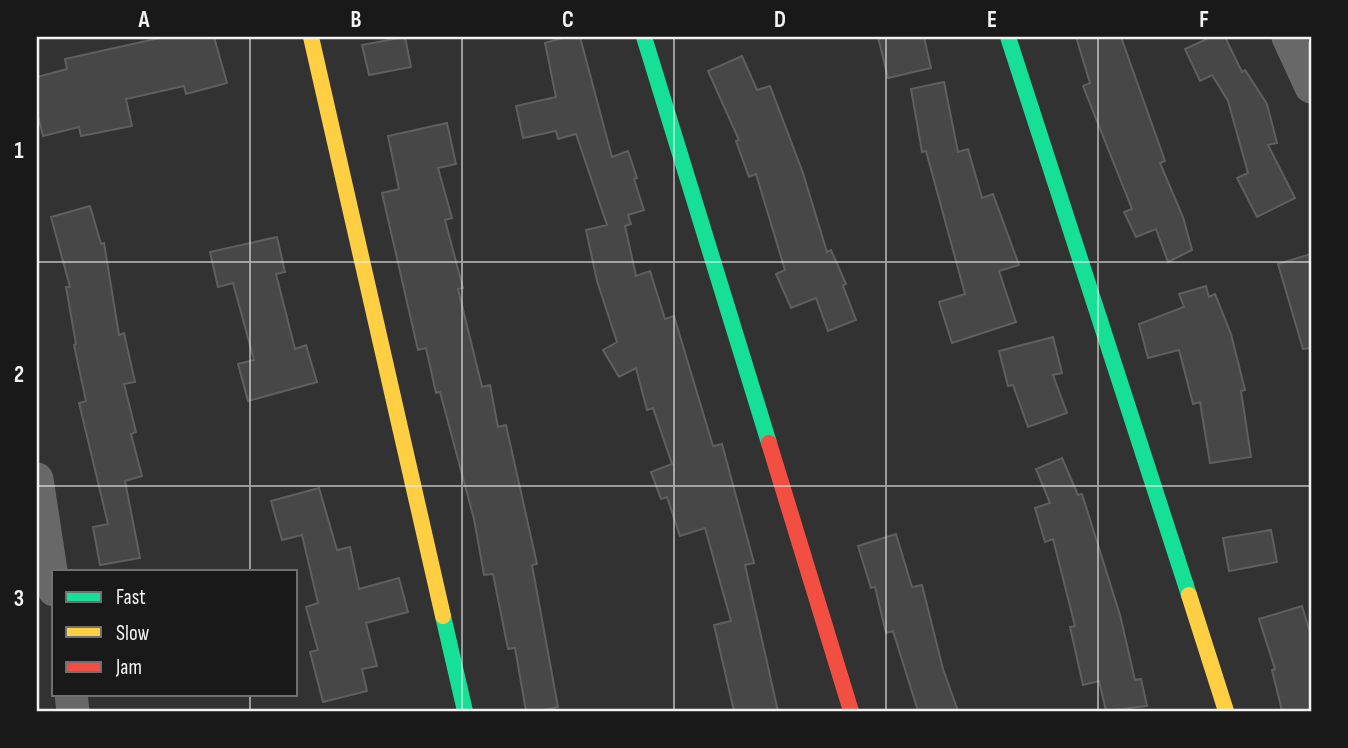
<svg xmlns="http://www.w3.org/2000/svg" width="1348" height="748" font-family="'Sofia Sans Condensed',sans-serif">
  <style>
    .building { fill: #474748; stroke: #5f5f60; stroke-width: 2 }
    .lines { fill: none; stroke-linecap: round; stroke-linejoin: round }
    .street { stroke: #696869; stroke-width: 33 }
    .fast { stroke: #16e098; stroke-width: 16 }
    .slow { stroke: #ffcf43; stroke-width: 16 }
    .jam { stroke: #f24e42; stroke-width: 16 }
    .grid { fill: none; stroke: #f4f3f4; stroke-width: 2; stroke-opacity: 0.55 }
    .neatline { fill: none; stroke: #f4f3f4; stroke-width: 2.5 }
    .grid-label { font-size: 23px; text-anchor: middle; font-weight: bold; fill: #f4f3f4 }
  </style>
  <rect width="100%" height="100%" fill="#323232"/>
  <path class="building" d="M164 37H214L227 83 186 94 184 86 126 99 132 126 81 136 79 127 43 136 37 112V77L67 69 65 59Z
    M405 37 411 67 369 75 362 45Z
    M566 37H580L612 157 628 151 637 178 634 179 644 210 628 215 631 224 625 226 636 276 650 271 665 319 674 316 713 446 722 444 754 563 745 565 778 711H734L714 625 731 621 705 528 680 536 667 497 661 499 651 472 672 464 653 408 647 410 636 368 619 377 603 350 617 342 597 281 586 230 607 225 576 134 558 139 556 131 523 138 516 106 556 97 545 43Z
    M878 37H924L931 68 888 78Z
    M1076 37H1121L1165 161 1160 163 1183 217 1192 250 1168 262 1156 229 1136 237 1124 212 1132 209 1083 86 1090 83Z
    M1211 37H1225L1242 72 1245 70 1267 104 1277 143 1268 145 1295 198 1257 217 1237 178 1248 173 1228 101 1212 75 1200 81 1185 49Z
    M742 56 757 90 770 86 803 173 827 252 831 250 846 284 843 286 856 320 828 331 816 298 791 308 776 274 785 270 756 174 749 177 736 141 739 140 708 71Z
    M944 82 958 152 968 149 982 198 993 194 1019 265 999 271 1016 322 952 343 939 302 965 294 926 151 922 152 911 89Z
    M447 123 456 164 438 168 452 218 445 220 463 288 458 289 482 387 490 385 498 427 506 425 537 564 532 565 558 707 538 711H526L515 648 508 649 493 574 484 575 474 519 440 392 436 393 426 348 418 350 382 193 399 189 388 136Z
    M90 206 101 244 104 243 119 335 124 333 135 382 124 384 136 432 131 434 142 476 125 481 140 558 100 565 93 527 108 524 79 403 86 401 74 345 76 344 66 287H70L51 217Z
    M277 237 285 272 276 274 295 349 306 345 317 382 248 401 238 364 254 360 233 283 218 287 210 252Z
    M1311 254V348L1303 349 1278 264Z
    M1206 286 1209 297 1215 294 1231 334 1245 390 1241 391 1251 457 1210 463 1200 402 1193 404 1179 350 1148 358 1139 324 1184 307 1179 294Z
    M1053 337 1062 373 1053 375 1067 413 1028 427 1013 385 1008 386 999 351Z
    M1062 458 1078 495 1082 494 1120 615 1135 680 1141 679 1147 706 1106 711 1099 681 1083 685 1070 627 1075 626 1053 539 1045 542 1035 508 1050 503 1036 469Z
    M319 488 337 550 350 547 359 589 399 578 408 612 366 623 377 666 362 669 367 691 323 702 310 652 318 650 306 607 318 603 302 535 282 540 271 501Z
    M1271 530 1277 562 1229 571 1223 538Z
    M896 534 912 587 922 585 943 669 958 711H918L893 631 886 633 875 587 871 588 858 546Z
    M1302 606 1311 636V711H1282L1272 670 1275 669 1259 619Z"/>
  <g class="lines">
    <path class="street" d="M1288 37 1311 87
      M37 479 54 590
      M71 694 73 711"/>
    <path class="fast" d="M644 37 769 443
      M1008 37 1189 595
      M443 616 465 711"/>
    <path class="slow" d="M311 37 443 616
      M1189 595 1226 711"/>
    <path class="jam" d="M769 443 851 711"/>
  </g>
  <path class="grid" d="M250 37V571M462 37V711M674 37V711M886 37V711M1098 37V711M37 262H1311M37 486H1311M250 694V711"/>
  <rect width="1348" height="748" fill="none" stroke="#1a191a" stroke-width="77"/>
  <rect x="52" y="570" width="245" height="126" fill="#1a191a" stroke="#717071" stroke-width="2"/>
  <rect x="66" y="592" width="35" height="10" fill="#16e098" stroke="#717071" stroke-width="2"/>
  <text x="116" y="604" font-size="21" fill="#f4f3f4">Fast</text>
  <rect x="66" y="627" width="35" height="10" fill="#ffcf43" stroke="#717071" stroke-width="2"/>
  <text x="116" y="640" font-size="21" fill="#f4f3f4">Slow</text>
  <rect x="66" y="662" width="35" height="10" fill="#f24e42" stroke="#717071" stroke-width="2"/>
  <text x="116" y="674" font-size="21" fill="#f4f3f4">Jam</text>
  <rect x="38" y="38" width="1272" height="672" class="neatline"/>
  <g class="grid-label">
    <text x="144" y="27">A</text>
    <text x="356" y="27">B</text>
    <text x="568" y="27">C</text>
    <text x="780" y="27">D</text>
    <text x="992" y="27">E</text>
    <text x="1204" y="27">F</text>
    <text x="19" y="158">1</text>
    <text x="19" y="382">2</text>
    <text x="19" y="606">3</text>
  </g>
</svg>
